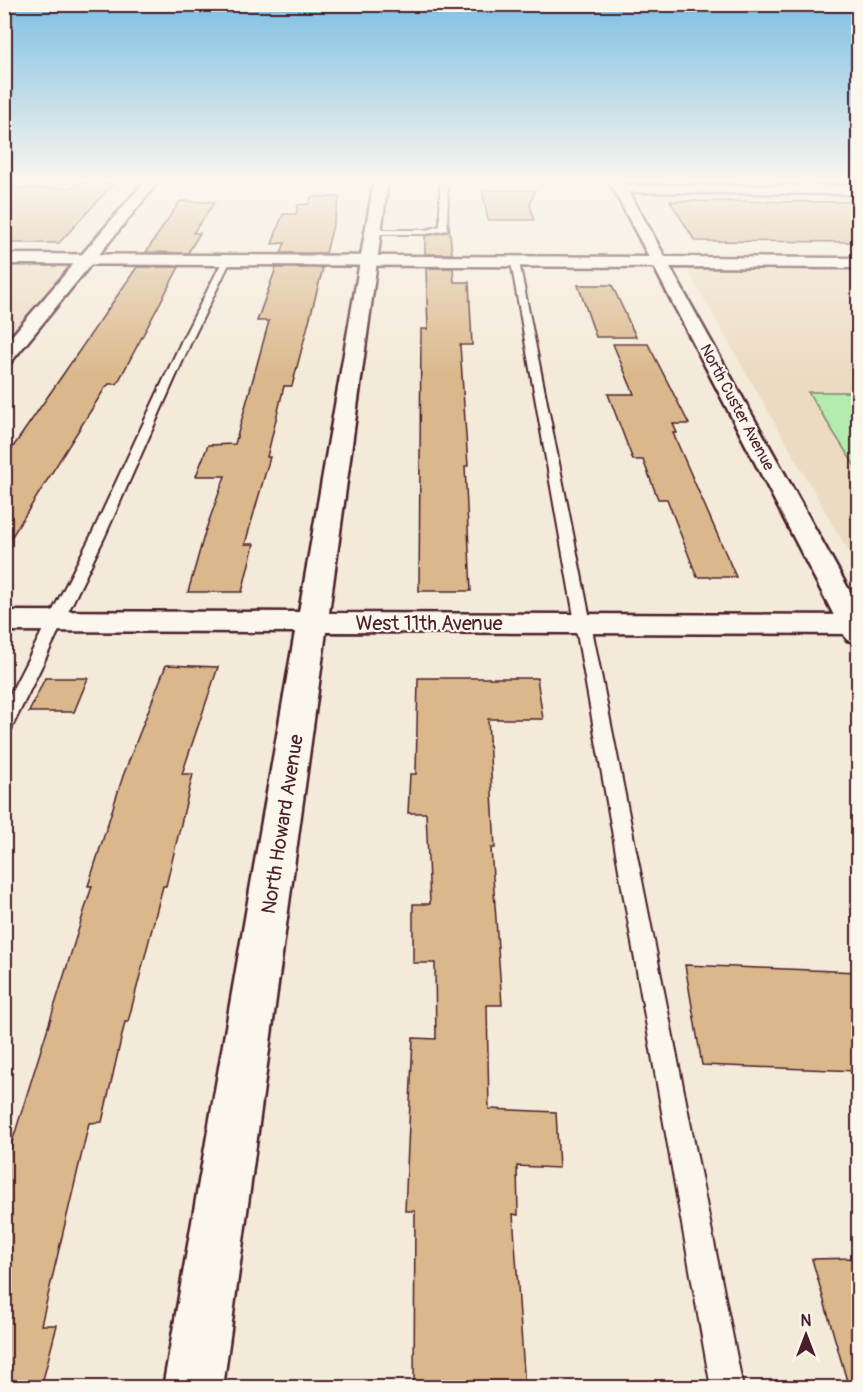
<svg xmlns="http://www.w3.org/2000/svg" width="863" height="1392" font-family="Pangolin,sans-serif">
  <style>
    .built { fill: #ecdbc2 }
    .green { fill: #b5ebae; stroke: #80856c; stroke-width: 1.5 }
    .building { fill: #dab88c; stroke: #4a1f2b; stroke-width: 1.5 }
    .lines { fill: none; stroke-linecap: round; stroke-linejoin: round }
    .lane-casing { stroke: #4a1f2b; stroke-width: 4 }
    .street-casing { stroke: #4a1f2b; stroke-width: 5 }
    .secondary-casing { stroke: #4a1f2b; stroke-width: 5 }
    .lane { fill: #fbf7ec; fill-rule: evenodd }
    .street { fill: #fbf7ec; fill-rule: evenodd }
    .secondary { fill: #fbf7ec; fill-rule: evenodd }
    .labels { text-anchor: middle; stroke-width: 4.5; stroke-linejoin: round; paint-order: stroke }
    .far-street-label { font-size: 16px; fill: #4a1f2b; stroke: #fbf7ec }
    .street-label { font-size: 20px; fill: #4a1f2b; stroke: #fbf7ec }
  </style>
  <rect width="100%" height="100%" fill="#f4ead9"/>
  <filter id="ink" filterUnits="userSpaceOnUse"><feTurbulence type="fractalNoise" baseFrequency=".0167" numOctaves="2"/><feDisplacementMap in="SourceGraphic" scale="12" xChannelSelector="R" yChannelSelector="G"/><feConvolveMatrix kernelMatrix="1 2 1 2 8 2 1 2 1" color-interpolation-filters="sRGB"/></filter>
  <g filter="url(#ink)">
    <path class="built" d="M5 264H71L5 343Z
      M687 269 858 270V569Z"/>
    <path class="green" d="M808 392H858V471Z"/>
    <path class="building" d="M77 183H114L59 243H4V188H71Z
      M482 190H535L530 205 534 220H488Z
      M311 197H340L326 253H281L285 243 272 244 283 214H296L298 205 309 204Z
      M180 201 215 202 193 233H200L188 253 146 252Z
      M670 201 858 202V242L695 241Z
      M449 224 452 254H425V236L447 232Z
      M137 267H179L117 384H109L105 388 4 549V460Z
      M276 268H323L292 386H284L267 457H270L245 544H254L242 592H188L205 532 225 476H196L208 445 235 444 269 321H257Z
      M426 268H453L454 282H469L472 345H460L468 466H465L471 591H419L421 329H428Z
      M578 285H612L636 337H596Z
      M613 344H648L689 424H673L677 433H673L736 577H697L667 499H658L643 460H633L608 394H634Z
      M166 665 218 667 182 774H193L166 886H163L128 1022H125L102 1122 89 1123 41 1325H57L41 1388H4V1168L92 886H88L123 776Z
      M45 678H88L74 712H29Z
      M418 678H537L543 719H488L495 848H491L502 1005H487L489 1109 556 1112 559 1168 517 1166 518 1215 513 1214 525 1388H414L415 1211H405L413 1038 436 1039 435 963H413V904H430L426 813H408L410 774H416Z
      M685 965 858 972V1071L702 1065Z
      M858 1258V1388H849L812 1259Z"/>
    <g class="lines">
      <defs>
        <path id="lane" d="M440 181H448L447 230 426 234H370L373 230H426L440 226Z
          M801 181H809L818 190 811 192Z
          M224 258 231 260 192 340 105 536 13 725 11 730 4 732V706L91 536 182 340Z
          M515 259 519 262 743 1388H711L511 262Z"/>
        <path id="street" d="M145 181H159L11 362 4 364V345Z
          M374 181H388L329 613 854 615 858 616V634L326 632 223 1388H163L295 632 4 631V611L299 612Z
          M621 185 858 186V194L616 192 614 189Z"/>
        <path id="secondary" d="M609 181H623L665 257 858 258V268L670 267 858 606V643L847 640 843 633 654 267 4 264V254L649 257Z"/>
      </defs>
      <use href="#lane" class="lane-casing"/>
      <use href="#street" class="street-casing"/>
      <use href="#secondary" class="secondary-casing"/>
      <use href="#lane" class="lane"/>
      <use href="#street" class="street"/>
      <use href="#secondary" class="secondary"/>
    </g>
  </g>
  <linearGradient id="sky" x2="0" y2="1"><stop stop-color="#7fc0e4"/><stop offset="0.48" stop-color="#faf6ee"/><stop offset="1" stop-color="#faf6ee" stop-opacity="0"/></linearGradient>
  <rect width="863" height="376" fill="url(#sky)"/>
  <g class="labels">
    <g class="far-street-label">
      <text transform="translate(738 407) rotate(62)" y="6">North Custer Avenue</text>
    </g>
    <g class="street-label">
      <text x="429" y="630">West 11th Avenue</text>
      <text transform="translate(282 824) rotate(-81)" y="7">North Howard Avenue</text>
    </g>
  </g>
  <rect width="863" height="1392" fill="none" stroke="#fbf7ec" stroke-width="24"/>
  <rect x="12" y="12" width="839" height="1368" fill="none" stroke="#4a1f2b" stroke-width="2" filter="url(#ink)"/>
  <g transform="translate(806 1335)" stroke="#fbf7ec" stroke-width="4.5" paint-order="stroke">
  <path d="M0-4.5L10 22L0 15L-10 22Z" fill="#4a1f2b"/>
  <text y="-9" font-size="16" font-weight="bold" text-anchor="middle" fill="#4a1f2b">N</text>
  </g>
</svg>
